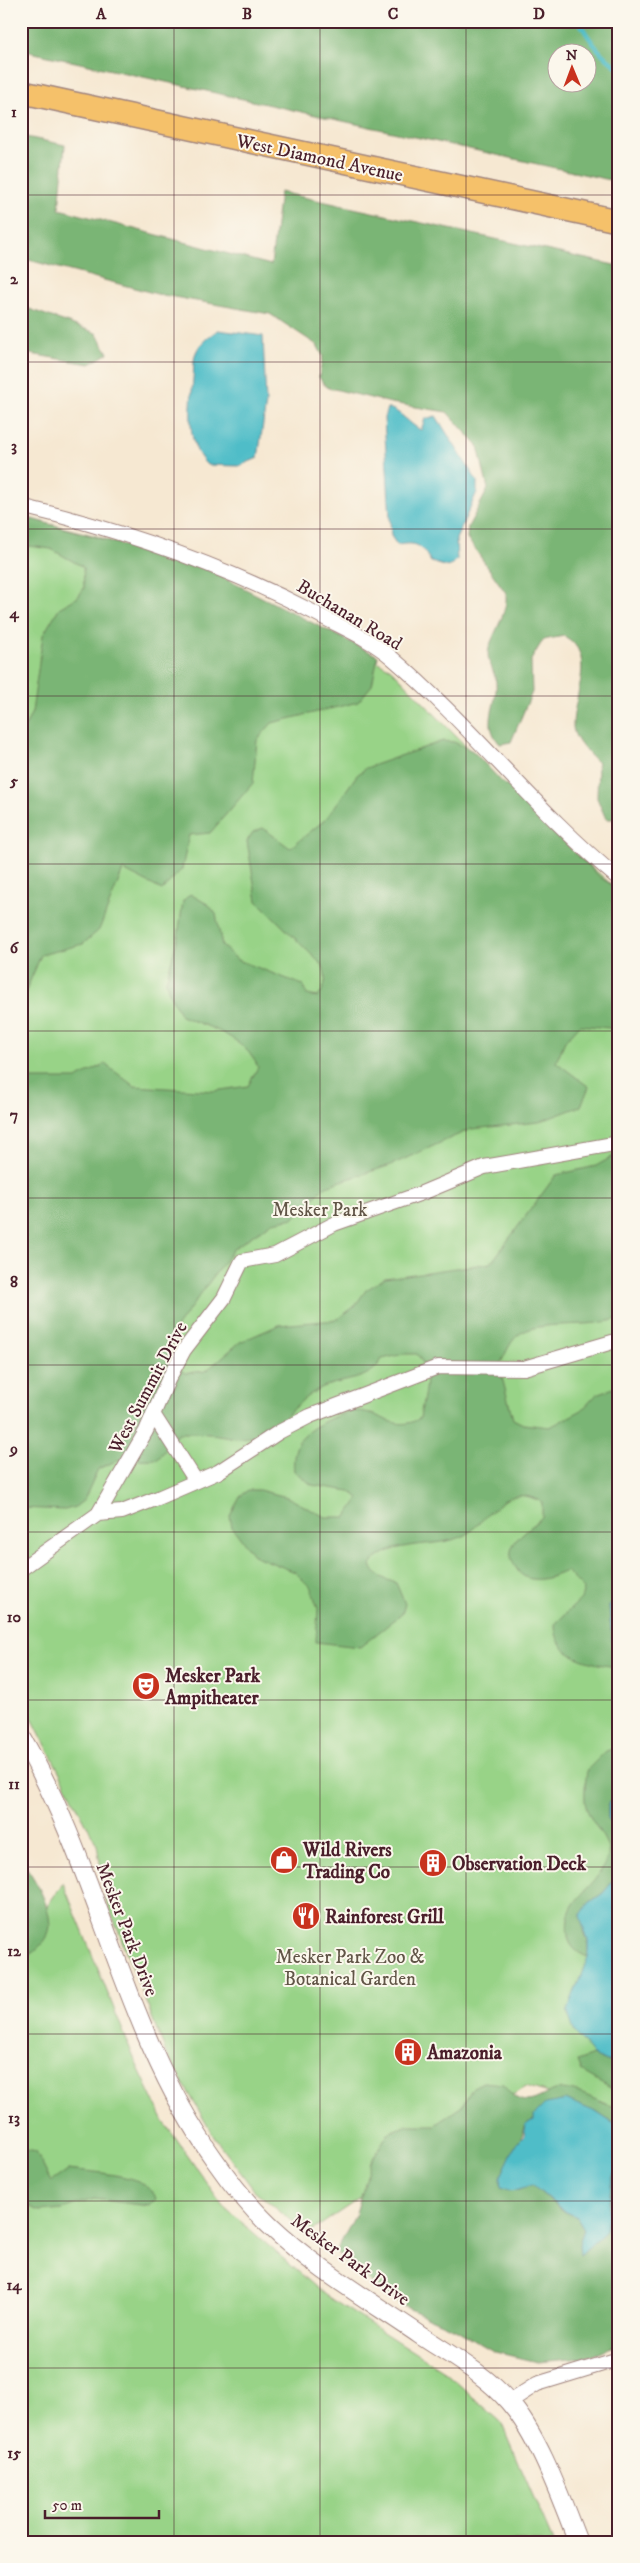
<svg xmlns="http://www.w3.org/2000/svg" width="640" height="2563" font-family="'IM FELL DW Pica',serif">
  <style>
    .green { fill: #98d387; stroke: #717959 }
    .forest { fill: #7ab574; stroke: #626a50; fill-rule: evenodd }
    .water { fill: #4fbdc8; stroke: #4c6e7a }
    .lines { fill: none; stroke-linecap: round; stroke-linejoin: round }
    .stream { stroke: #4fbdc8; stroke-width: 4.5 }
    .minor-casing { stroke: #a0847e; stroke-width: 16 }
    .tertiary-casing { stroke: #a0847e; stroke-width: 20 }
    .primary-casing { stroke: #a0847e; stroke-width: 25 }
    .minor { stroke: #fff; stroke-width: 14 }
    .tertiary { stroke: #fff; stroke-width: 18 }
    .primary { stroke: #f5c16b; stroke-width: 22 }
    .grid { fill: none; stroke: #4a1f2b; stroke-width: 1; stroke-opacity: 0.55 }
    .labels { text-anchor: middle; stroke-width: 4; stroke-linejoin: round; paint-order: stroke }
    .street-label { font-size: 19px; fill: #4a1f2b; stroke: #fbf7ec }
    .park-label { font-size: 19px; fill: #615547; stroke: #fbf7ec }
    .poi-label { font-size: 19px; font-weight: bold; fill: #4a1f2b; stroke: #fbf7ec; text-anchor: start }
    .neatline { fill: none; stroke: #4a1f2b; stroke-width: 2 }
    .grid-label { font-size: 16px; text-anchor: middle; font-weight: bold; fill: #4a1f2b }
  </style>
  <rect width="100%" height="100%" fill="#fbf7ec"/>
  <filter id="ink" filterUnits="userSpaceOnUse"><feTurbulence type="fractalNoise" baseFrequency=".02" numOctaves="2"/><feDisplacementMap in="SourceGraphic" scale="10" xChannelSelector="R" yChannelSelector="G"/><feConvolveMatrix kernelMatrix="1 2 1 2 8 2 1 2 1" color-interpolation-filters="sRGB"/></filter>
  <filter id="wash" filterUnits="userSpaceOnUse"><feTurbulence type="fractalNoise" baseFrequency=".0096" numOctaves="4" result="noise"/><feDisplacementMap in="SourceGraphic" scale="20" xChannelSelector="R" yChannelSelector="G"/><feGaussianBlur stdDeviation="1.12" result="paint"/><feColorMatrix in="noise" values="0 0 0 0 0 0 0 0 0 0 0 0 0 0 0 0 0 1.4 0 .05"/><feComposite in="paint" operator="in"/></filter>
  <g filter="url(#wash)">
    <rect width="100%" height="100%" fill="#f6e8d2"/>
    <path class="green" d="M21 517 97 536 259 599 391 669 536 819 619 891V2116L526 2086 307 2234 254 2190 214 2137 166 2053 106 1900 97 1845 21 1697Z
      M63 1883 136 2063 164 2122 223 2206 325 2295 445 2372 501 2422 553 2542H21V1944Z"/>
    <path class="forest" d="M21 21H619V182L21 50ZM588 52V82H558V52Z
      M21 136 65 145 59 209 271 265 280 192 619 266V819H606L597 798 598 763C588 753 573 740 573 725 573 696 598 654 564 636L543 640 531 660 532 692 511 742 500 744C481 723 498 706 496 682 495 670 485 661 489 648 495 629 508 613 506 593L467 538 468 527 488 489 478 446 447 412 391 403 326 387 319 377 323 356 317 345 270 314 157 294 21 258Z
      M21 306 96 333 108 353 90 364 30 354 21 361Z
      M21 516 202 567 378 656 372 685 358 702 272 723 257 740 253 783 210 833 189 835 182 869 162 890 123 870 99 930 83 944 41 955 21 1003V735L32 712 43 635 59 608 78 597 84 588 83 567 51 549 29 546 21 553Z
      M443 741 454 742 473 751 502 782 552 822 570 848 601 878 619 889V1029L580 1025 565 1041 556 1062 589 1087 581 1106 539 1122 471 1129 391 1165 326 1186 294 1218 273 1222 234 1248 168 1339V1360L185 1373 206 1371 240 1342 279 1325 336 1320 354 1307 366 1290 385 1278 491 1263 556 1175 596 1166 619 1153V1318C590 1330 537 1318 517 1336 509 1343 504 1358 499 1366L513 1419 523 1424 550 1427 582 1410 597 1394 619 1386V1590L609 1607 612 1641 619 1655V1672L616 1667C590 1663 555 1658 555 1624L581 1599 584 1589 566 1571C549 1579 525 1587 515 1566 512 1560 509 1555 512 1548 515 1537 534 1525 542 1517V1502C509 1485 499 1505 475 1527 472 1530 468 1534 464 1536 435 1549 393 1538 371 1564 373 1576 385 1579 396 1583L405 1604 402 1614 360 1647 316 1642 318 1609 311 1588 295 1572 253 1555 232 1527 230 1516 240 1496 248 1490H259L287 1497 325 1517H346L359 1498 350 1491 312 1485 294 1471C293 1461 294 1450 299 1441 307 1428 342 1411 357 1411 380 1411 396 1434 420 1418 423 1396 433 1373 417 1354H404L382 1359C370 1383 340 1378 319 1389 295 1401 281 1428 254 1436 235 1441 227 1435 209 1434 199 1433 189 1433 178 1433L158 1459 118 1460 98 1469 84 1500 75 1507 65 1510 21 1508V1079H76L105 1064 134 1086 214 1091 248 1086 258 1067C244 1036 210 1028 181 1016L169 993 166 981 178 936 183 901 190 894 209 905 216 914 222 946 238 960 303 985 307 995 318 997C326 986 327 979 323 966L257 901 247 841 253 832 263 828 290 848 326 819 357 775 366 768Z
      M619 1747V1794L608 1804V1818L619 1835V1874L603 1893 589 1903 584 1931 588 1941V1957C578 1954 569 1946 568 1936 563 1899 588 1896 603 1867 604 1864 607 1860 608 1857 611 1838 587 1822 585 1801 584 1791 586 1780 587 1770L606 1751Z
      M21 1861C35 1876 56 1915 48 1935 44 1945 29 1955 21 1963Z
      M593 2055 619 2066V2093L581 2071 577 2061Z
      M483 2082 503 2084C510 2092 515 2101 527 2101 538 2101 549 2090 560 2089 581 2089 599 2104 619 2108V2127L596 2112 534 2120 526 2124C523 2138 507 2163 500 2178L532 2185 561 2210 577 2217 584 2229 579 2244 580 2255 606 2231 612 2176 619 2169V2344L583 2358 537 2362 495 2352 455 2329 403 2306 343 2261 336 2252 356 2214 371 2162 388 2133 407 2125H435L462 2106 473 2087Z
      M21 2149 36 2152 51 2182 69 2169C89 2172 137 2174 151 2189 153 2191 155 2196 156 2199L149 2206 94 2199 63 2209 40 2211 21 2203Z"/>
    <path class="water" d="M218 330 263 336 266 403 258 458 239 466 207 465C185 444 191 407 193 379 194 372 193 363 195 355 199 343 208 337 218 330Z
      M387 408C399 409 410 425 421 430L425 419 436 416 477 481V492L456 539 457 560 448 567 431 562C420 544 418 542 397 545L391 536 384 418Z
      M619 1590V1655L612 1641 609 1607Z
      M619 1794V1835L608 1818V1804Z
      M619 1874V2066L593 2055 574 2031 567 2011 588 1957V1941L580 1916 589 1903 603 1893Z
      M567 2100 596 2112 619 2127V2169L612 2176 606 2231 580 2255 579 2244 584 2229 577 2217 562 2210 532 2185 512 2191 501 2187 500 2178 516 2144 524 2136 526 2124 534 2120V2115L545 2104Z"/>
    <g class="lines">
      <path class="stream" d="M579 21C589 40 601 56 619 68"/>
    </g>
  </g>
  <g filter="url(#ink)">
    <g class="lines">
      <defs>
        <path id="minor" d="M21 506C125 531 225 566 319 615 343 628 370 639 391 657 472 726 537 812 619 879
          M153 1414 196 1481
          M98 1514 122 1512 158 1498 218 1472 279 1432 310 1416 438 1367 524 1368 619 1340
          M21 1569 98 1514 146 1431 168 1380 184 1350 224 1298 242 1261 275 1255 334 1224 422 1193 484 1167 619 1143
          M509 2402 537 2384 619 2359"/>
        <path id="tertiary" d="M21 1736C100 1870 123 2032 214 2159 230 2182 249 2206 269 2225 314 2268 369 2300 420 2335 450 2355 485 2374 509 2402 539 2436 561 2499 578 2542"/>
        <path id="primary" d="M21 92 619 221"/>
      </defs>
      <use href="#minor" class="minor-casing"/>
      <use href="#tertiary" class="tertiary-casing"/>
      <use href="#primary" class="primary-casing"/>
      <use href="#minor" class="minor"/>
      <use href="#tertiary" class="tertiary"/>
      <use href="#primary" class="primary"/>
    </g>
  </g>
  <path class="grid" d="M174 21V2542M320 21V2542M466 21V2542M21 195H619M21 362H619M21 529H619M21 696H619M21 864H619M21 1031H619M21 1198H619M21 1365H619M21 1532H619M21 1700H619M21 1867H619M21 2034H619M21 2201H619M21 2368H619"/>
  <defs>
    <symbol id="theatre-disc" viewBox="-11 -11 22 22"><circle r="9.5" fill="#c8321e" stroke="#fbf7ec"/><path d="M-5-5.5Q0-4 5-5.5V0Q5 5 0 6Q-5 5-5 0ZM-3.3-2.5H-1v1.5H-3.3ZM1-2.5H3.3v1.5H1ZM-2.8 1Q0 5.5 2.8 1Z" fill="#fff"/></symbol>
    <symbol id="shop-disc" viewBox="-11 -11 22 22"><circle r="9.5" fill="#c8321e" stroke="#fbf7ec"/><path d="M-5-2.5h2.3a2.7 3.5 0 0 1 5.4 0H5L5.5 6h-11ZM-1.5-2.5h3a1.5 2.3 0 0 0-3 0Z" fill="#fff"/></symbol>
    <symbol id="building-disc" viewBox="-11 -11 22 22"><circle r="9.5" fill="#c8321e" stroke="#fbf7ec"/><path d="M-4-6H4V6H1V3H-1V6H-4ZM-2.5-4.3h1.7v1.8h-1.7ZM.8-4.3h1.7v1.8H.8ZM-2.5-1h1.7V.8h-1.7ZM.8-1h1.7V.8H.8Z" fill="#fff"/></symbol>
    <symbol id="restaurant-disc" viewBox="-11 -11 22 22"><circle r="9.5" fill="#c8321e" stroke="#fbf7ec"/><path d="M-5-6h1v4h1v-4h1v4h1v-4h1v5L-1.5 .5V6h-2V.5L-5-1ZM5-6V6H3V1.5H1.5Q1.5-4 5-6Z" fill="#fff"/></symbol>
  </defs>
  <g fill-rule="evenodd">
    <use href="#theatre-disc" x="130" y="1670" width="32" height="32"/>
    <use href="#shop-disc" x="268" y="1844" width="32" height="32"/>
    <use href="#building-disc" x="417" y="1847" width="32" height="32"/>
    <use href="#restaurant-disc" x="290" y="1900" width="32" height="32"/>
    <use href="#building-disc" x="392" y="2036" width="32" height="32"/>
  </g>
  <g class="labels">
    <g class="street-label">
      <text transform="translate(320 157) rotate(12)" y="7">West Diamond Avenue</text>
      <text transform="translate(350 614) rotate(31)" y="7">Buchanan Road</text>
      <text transform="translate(147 1387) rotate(-62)" y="7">West Summit Drive</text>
      <text transform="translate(128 1929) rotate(69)" y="7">Mesker Park Drive</text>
      <text transform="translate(351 2259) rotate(36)" y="7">Mesker Park Drive</text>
    </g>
    <g class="park-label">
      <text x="320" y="1216">Mesker Park</text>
      <text x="350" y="1963">Mesker Park Zoo &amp;<tspan x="350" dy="22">Botanical Garden</tspan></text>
    </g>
    <g class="poi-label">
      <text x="165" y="1682">Mesker Park<tspan x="165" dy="22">Ampitheater</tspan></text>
      <text x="303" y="1856">Wild Rivers<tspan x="303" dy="22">Trading Co</tspan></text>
      <text x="452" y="1870">Observation Deck</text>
      <text x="325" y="1923">Rainforest Grill</text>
      <text x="427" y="2059">Amazonia</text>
    </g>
  </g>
  <rect width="640" height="2563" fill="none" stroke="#fbf7ec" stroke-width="55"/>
  <g transform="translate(572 68) rotate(359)"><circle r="24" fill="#fbf7ec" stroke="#b4a19f"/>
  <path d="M0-4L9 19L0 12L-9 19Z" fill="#c8321e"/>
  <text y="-8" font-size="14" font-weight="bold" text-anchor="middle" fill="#4a1f2b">N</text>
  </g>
  <path d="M45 2510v8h114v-8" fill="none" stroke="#4a1f2b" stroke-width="2.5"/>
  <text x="52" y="2510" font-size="15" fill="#4a1f2b" stroke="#fbf7ec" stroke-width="4" paint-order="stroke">50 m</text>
  <rect x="28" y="28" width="584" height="2508" class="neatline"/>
  <g class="grid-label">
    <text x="101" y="19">A</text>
    <text x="247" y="19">B</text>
    <text x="393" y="19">C</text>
    <text x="539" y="19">D</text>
    <text x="14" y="117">1</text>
    <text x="14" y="284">2</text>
    <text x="14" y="451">3</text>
    <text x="14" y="618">4</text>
    <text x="14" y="786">5</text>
    <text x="14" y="953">6</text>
    <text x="14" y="1120">7</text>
    <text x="14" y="1287">8</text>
    <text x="14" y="1454">9</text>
    <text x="14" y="1622">10</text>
    <text x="14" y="1789">11</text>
    <text x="14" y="1956">12</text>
    <text x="14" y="2123">13</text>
    <text x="14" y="2290">14</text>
    <text x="14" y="2458">15</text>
  </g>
</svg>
